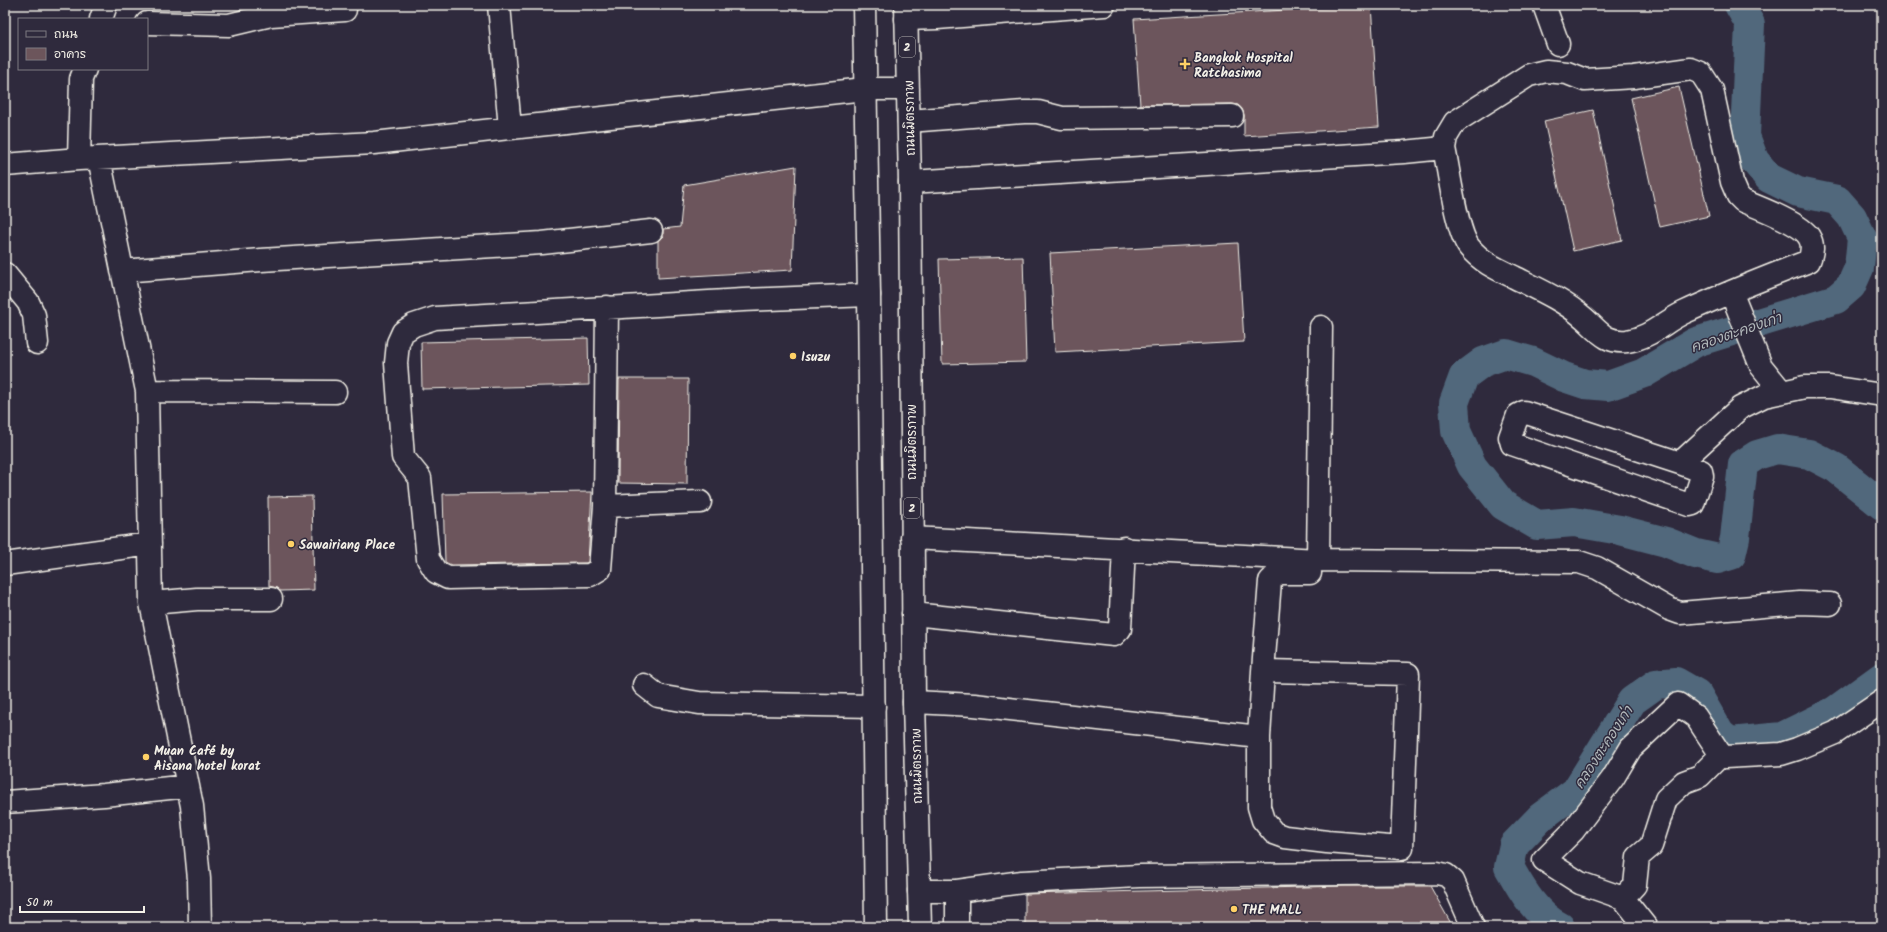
<svg xmlns="http://www.w3.org/2000/svg" width="1887" height="932" font-family="Kalam,'Playpen Sans Thai',sans-serif">
  <style>
    .lines { fill: none; stroke-linecap: round; stroke-linejoin: round }
    .river { stroke: #51687b; stroke-width: 30 }
    .building { fill: #6c555b; stroke: #f4f1e8 }
    .minor-casing { stroke: #f4f1e8; stroke-width: 25 }
    .highway-casing { stroke: #f4f1e8; stroke-width: 25 }
    .minor { stroke: #2f2a3d; stroke-width: 22 }
    .highway { stroke: #2f2a3d; stroke-width: 22 }
    .poi-dot { fill: #ffd166; stroke: #2f2a3d; stroke-width: 1.5 }
    .labels { text-anchor: middle; stroke-width: 3; stroke-linejoin: round; paint-order: stroke }
    .shield { fill: #2f2a3d; stroke: #b9b5b5; stroke-width: 1 }
    .shield-label { font-size: 12px; font-weight: bold; fill: #f4f1e8 }
    .poi-label { font-size: 13px; font-weight: bold; fill: #f4f1e8; stroke: #2f2a3d; text-anchor: start }
    .street-label { font-size: 13px; fill: #f4f1e8; stroke: #2f2a3d }
    .water-label { font-size: 14px; font-style: italic; fill: #b3babc; stroke: #2f2a3d }
  </style>
  <rect width="100%" height="100%" fill="#2f2a3d"/>
  <filter id="ink" filterUnits="userSpaceOnUse"><feTurbulence type="fractalNoise" baseFrequency=".025" numOctaves="2"/><feDisplacementMap in="SourceGraphic" scale="8" xChannelSelector="R" yChannelSelector="G"/><feConvolveMatrix kernelMatrix="1 2 1 2 8 2 1 2 1" color-interpolation-filters="sRGB"/></filter>
  <g filter="url(#ink)">
    <g class="lines">
      <path class="river" d="M1739 5 1750 24 1745 136 1754 160 1769 178 1798 192 1837 200 1852 217 1862 238 1859 268 1851 286 1836 299 1696 342 1644 373 1608 386 1585 384 1564 377 1533 362 1506 354 1483 362 1464 376 1454 403 1456 431 1472 466 1503 505 1537 525 1574 522 1620 530 1666 542 1696 554 1718 559 1731 555 1735 538 1743 464 1757 455 1777 449 1809 454 1836 468 1882 505
        M1560 927C1536 915 1522 890 1509 867L1514 845 1541 817 1576 791 1632 701 1656 684 1676 682 1697 694 1720 734 1730 742 1782 737 1835 711 1882 677"/>
    </g>
    <path class="building" d="M1371 5 1379 127 1244 136V115L1242 109 1238 105 1232 104 1140 105 1134 19Z
      M1679 87 1709 216 1660 227 1631 98Z
      M1593 110 1622 240 1573 251 1544 121Z
      M796 166 792 270 658 278V241L663 236V229L680 227 684 185Z
      M1238 243 1244 342 1055 352 1050 253Z
      M1023 257 1026 362 942 364 939 259Z
      M588 338 589 385 422 389 421 342Z
      M619 379H688L687 484 618 483Z
      M592 492 588 562 586 563 451 565 445 562 443 494Z
      M312 496 314 590 280 591 277 588 269 586 268 497Z
      M1344 886H1430L1453 927H1025V894Z"/>
    <g class="lines">
      <defs>
        <path id="minor" d="M499 5 510 128
          M1544 5 1558 44
          M101 19 106 5
          M906 19 937 18 1104 5
          M147 23 229 25 271 15 345 10
          M1691 69 1701 73 1712 90 1732 182 1738 196 1743 201C1758 207 1802 224 1809 237 1814 245 1812 253 1809 261 1767 277 1724 294 1683 313 1664 322 1650 338 1627 341 1605 343 1599 331 1584 318 1563 300 1538 289 1514 277 1497 269 1481 262 1469 247 1456 230 1449 171 1444 148L1446 137 1455 122 1529 75 1546 71 1567 73 1585 80 1634 77Z
          M909 121 1024 112H1038L1062 118 1232 116
          M99 158 147 391 151 603 192 806 199 879 200 927
          M79 159 81 79 85 69
          M5 165 79 159 374 143 865 89
          M910 182 1404 152 1444 148
          M122 271 261 260 542 243 651 231
          M5 274 28 302 34 315 37 343
          M1731 292 1761 366 1782 392
          M147 391 335 392
          M1680 463 1701 471 1702 476 1693 504 1689 505 1512 444 1510 437 1518 415 1524 412 1680 463 1740 408 1764 396 1805 387H1830L1882 395
          M700 502 605 506 600 569 590 575 448 578 436 572 428 559 420 478 403 457 396 363 398 343 403 332 414 325 435 318 743 300 869 295
          M605 506 607 307
          M912 538 1318 560 1579 562 1597 568 1669 609 1680 613 1799 603 1830 604
          M1318 560 1321 327
          M5 564 150 544
          M151 603 197 599H271
          M913 614 1114 635 1120 629 1124 548
          M1263 671 1270 581 1276 575 1280 573H1310
          M644 685 658 696 699 703 874 706
          M914 702 974 705 1259 737 1263 671 1408 674 1402 848 1327 842 1285 837 1274 833 1263 820 1259 807V737
          M5 802 104 795 188 786
          M919 891H957L1022 882 1139 876 1437 873 1446 875 1453 881 1473 927
          M957 891V927
          M1623 898 1635 885 1638 857 1651 846 1666 799 1684 782 1700 776 1721 755
          M1646 927 1623 898 1580 883 1544 860 1573 831 1613 778 1631 748 1678 704 1696 717 1721 755 1725 757 1781 754 1797 749 1835 733 1882 701"/>
        <path id="highway" d="M864 5 869 295 876 927
          M906 5 910 182 914 702 920 927
          M865 89H908"/>
      </defs>
      <use href="#minor" class="minor-casing"/>
      <use href="#highway" class="highway-casing"/>
      <use href="#minor" class="minor"/>
      <use href="#highway" class="highway"/>
    </g>
  </g>
  <g class="poi-dot">
    <path d="M1183 58h4v4h4v4h-4v4h-4v-4h-4v-4h4z"/>
    <circle cx="793" cy="356" r="4"/>
    <circle cx="291" cy="544" r="4"/>
    <circle cx="146" cy="757" r="4"/>
    <circle cx="1234" cy="909" r="4"/>
  </g>
  <g class="labels">
    <g class="shield">
      <rect x="899" y="37" width="16" height="20" rx="3"/>
      <rect x="904" y="498" width="16" height="20" rx="3"/>
    </g>
    <g class="shield-label">
      <text x="907" y="51">2</text>
      <text x="912" y="512">2</text>
    </g>
    <g class="poi-label">
      <text x="1194" y="62">Bangkok Hospital<tspan x="1194" dy="15">Ratchasima</tspan></text>
      <text x="801" y="361">Isuzu</text>
      <text x="299" y="549">Sawairiang Place</text>
      <text x="154" y="755">Muan Café by<tspan x="154" dy="15">Aisana hotel korat</tspan></text>
      <text x="1242" y="914">THE MALL</text>
    </g>
    <g class="street-label">
      <text transform="translate(909 118) rotate(-91)" y="5">ถนนมิตรภาพ</text>
      <text transform="translate(911 442) rotate(-90)" y="5">ถนนมิตรภาพ</text>
      <text transform="translate(916 766) rotate(-91)" y="5">ถนนมิตรภาพ</text>
    </g>
    <g class="water-label">
      <text transform="translate(1736 332) rotate(-19)" y="5">คลองตะคองเก่า</text>
      <text transform="translate(1603 747) rotate(-57)" y="5">คลองตะคองเก่า</text>
    </g>
  </g>
  <rect width="1887" height="932" fill="none" stroke="#2f2a3d" stroke-width="20"/>
  <rect x="10" y="10" width="1867" height="912" fill="none" stroke="#f4f1e8" stroke-width="1.5" filter="url(#ink)"/>
  <rect x="18" y="18" width="130" height="52" fill="#2f2a3d" stroke="#7e7a81"/>
  <rect x="26" y="31" width="20" height="6" fill="#2f2a3d" stroke="#7e7a81"/>
  <text x="54" y="38" font-size="12" fill="#f4f1e8">ถนน</text>
  <rect x="26" y="48" width="20" height="12" fill="#6c555b" stroke="#7e7a81"/>
  <text x="54" y="58" font-size="12" fill="#f4f1e8">อาคาร</text>
  <path d="M20 906v6h124v-6" fill="none" stroke="#f4f1e8" stroke-width="2"/>
  <text x="26" y="906" font-size="12" fill="#f4f1e8" stroke="#2f2a3d" stroke-width="3" paint-order="stroke">50 m</text>
</svg>
